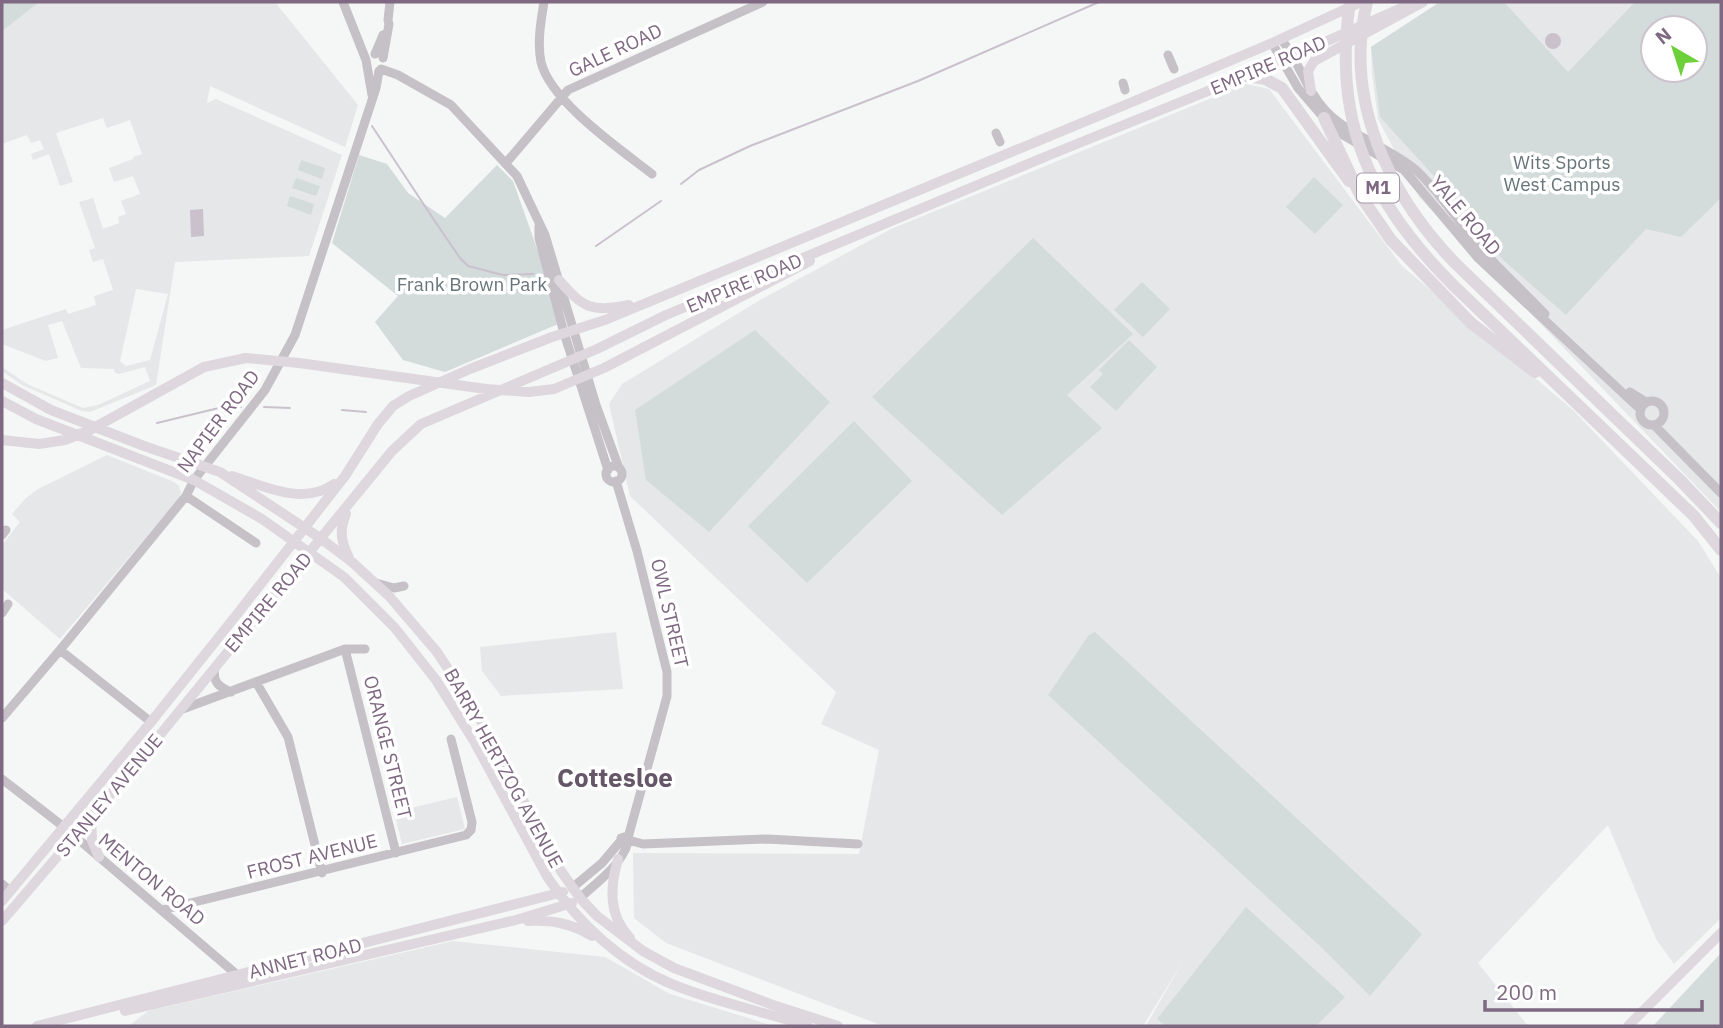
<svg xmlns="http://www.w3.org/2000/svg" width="1723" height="1028" font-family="'IBM Plex Sans',sans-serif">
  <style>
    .built { fill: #e6e7e8; fill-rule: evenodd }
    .green { fill: #d3dbdb; fill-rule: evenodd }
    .water { fill: #cac1cd }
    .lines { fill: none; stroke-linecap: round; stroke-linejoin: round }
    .stream { stroke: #cac1cd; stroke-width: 2 }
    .minor { stroke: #c6c0c7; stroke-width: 9 }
    .major { stroke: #ded8de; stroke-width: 10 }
    .highway { stroke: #ded8de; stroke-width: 12 }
    .labels { text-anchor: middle; stroke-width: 7; stroke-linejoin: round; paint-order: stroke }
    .shield { fill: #fff; stroke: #a596a8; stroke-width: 2 }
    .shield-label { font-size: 18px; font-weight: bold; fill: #7f6982 }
    .street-label { font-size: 19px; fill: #7f6982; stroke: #fff }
    .park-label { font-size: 19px; fill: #67757a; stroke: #fff }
    .district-label { font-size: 26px; font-weight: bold; fill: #655668; stroke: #fff }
  </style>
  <rect width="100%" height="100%" fill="#f4f7f5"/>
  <path class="built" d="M2 2H275L358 105 345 147 210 86 207 103 216 99 342 155 309 256 175 262 156 385 90 412 82 411 22 385 2 371V367L27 384 83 408 98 405 150 381 145 367 119 374 115 373 114 369 81 368 62 321 48 325 58 358 46 361 2 344V330L66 309 68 314 96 305 94 296 113 290 103 259 93 262 89 250 95 248 79 202 93 198 103 229 119 223 118 217 126 214 121 201 140 194 133 176 114 182 109 168 133 159V157L142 154 130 120 107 128 103 118 56 133 73 182 60 186 49 154 33 160 31 154 44 149 40 140 31 143 27 135 2 144ZM136 289 168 294 150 360 126 366 120 361Z
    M1440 2H1721V512L1419 197 1378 119 1372 74 1371 47ZM1653 28H1695V70H1653Z
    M1246 84 1269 89 1402 266 1573 410 1698 541 1721 578V918L1674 964 1656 939 1608 825 1478 963 1528 1026H1146L1183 961 1143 1026H883L666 943 634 918 633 853 859 854 879 750 821 724 836 692 630 496 609 404 622 384 760 300 891 229Z
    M107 455 174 482 179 486 181 493 179 498 60 639 2 589V545L20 522 12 514 25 499 38 489Z
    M616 632 623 689 501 696 482 671 480 647Z
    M457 797 465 829 402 844 394 812Z
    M453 941 605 957 670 994 774 1026H129L148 1011Z"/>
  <path class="green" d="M2 2H36L38 3 2 31Z
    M1440 2H1504L1568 72 1635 2H1721V198L1681 237 1646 229 1566 315 1502 259 1466 211 1380 117 1371 47ZM1653 28H1695V70H1653Z
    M359 155 387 164 408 193 445 218 497 165 513 181 563 322 445 372 403 360 375 322 398 296 332 243Z
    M301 160 325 168 322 179 298 170Z
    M1314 177 1343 205 1315 234 1286 207Z
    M296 178 320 186 316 196 292 188Z
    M290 196 314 204 311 215 287 206Z
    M1033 238 1133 334 1067 395 1102 428 1002 515 872 397Z
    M1142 282 1170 309 1143 337 1114 310Z
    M755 330 830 402 709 532 646 480 635 410Z
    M1129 340 1157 367 1116 411 1090 387 1103 374 1099 370Z
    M854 421 912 481 807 583 748 526Z
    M1095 632 1422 934 1370 996 1321 947 1048 695 1089 635Z
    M1246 907 1345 997 1316 1026H1166L1157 1019Z
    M1721 953V1026H1653Z"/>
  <path class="water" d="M1545 41a8 8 0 1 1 16 0a8 8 0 1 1-16 0Z
    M203 209 204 236 191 237 190 210Z"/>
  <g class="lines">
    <path class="stream" d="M372 126 434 220 460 258 468 266 503 275 533 274
      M681 184 699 170 750 146 918 81 1099 2
      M596 246 661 201
      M264 407 290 408
      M342 410 366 412
      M157 423 223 407H241"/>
    <path class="minor" d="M343 2 366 60 372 95
      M544 2C541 21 537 42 541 62 550 101 620 149 652 174
      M1281 39C1299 61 1306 90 1326 111 1351 137 1389 147 1416 170 1442 194 1461 227 1485 253 1504 274 1525 293 1545 314
      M1272 43 1298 88 1324 118 1343 135 1404 170 1478 258 1640 409
      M375 54 383 35
      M1168 55 1174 69
      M383 58 389 24 388 20 390 2
      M381 69 398 75 451 105 517 176 545 235 596 405 619 468
      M1123 83 1125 90
      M996 133 1000 142
      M506 163 568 90 763 2
      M539 226V238L564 333 608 470
      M1630 392 1646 402
      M1640 413a12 12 0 1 1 24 0a12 12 0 1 1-24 0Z
      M1654 425 1721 493
      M606 474a8 8 0 1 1 16 0a8 8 0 1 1-16 0Z
      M186 496 256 543
      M2 535 6 530
      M376 583 394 588 404 586
      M2 613 8 604
      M345 649 396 853
      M60 650 151 722
      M215 668C212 682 219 687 231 692
      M256 682 288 737 322 873
      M180 710 345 649H365
      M2 718 60 650 186 496 194 480 265 390 295 335 376 88 379 71
      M2 779 64 827 242 979
      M621 838 643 844 767 839 858 844
      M2 884 10 891
      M572 888 602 863 624 837
      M580 898C597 882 629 860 629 834L663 711 667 696V672L637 551 616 481
      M162 910 466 835 471 830 472 822 451 739"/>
    <path class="major" d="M1311 91 1308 71 1314 61 1423 2
      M559 280C584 309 591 312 629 305
      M2 383 51 410 144 446 220 472 320 538 352 562 389 596 437 652 475 710 561 871 580 898 597 916 643 951 674 968 773 1005 838 1026
      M2 401 36 419 194 480 262 519 344 577 395 628 436 680 474 741 548 878C579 924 622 964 674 985 715 1002 765 1012 808 1026
      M2 440 39 444 65 440 90 430 204 367 246 358 299 363 486 389 529 392 554 389 604 368 810 261
      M232 476C264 486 303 506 334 484
      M346 514C339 531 341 541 349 558
      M91 817 92 840 99 857
      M618 859C610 887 608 915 630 938
      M2 901 151 722 238 613 345 476 378 424 393 406 409 396 470 369 552 337 605 320 1125 105 1272 43 1361 2
      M2 921 128 774 392 451 421 424 597 349 666 315 1052 154 1282 61 1415 2
      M528 921C552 920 571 923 592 936
      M125 1011 516 920 572 903
      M37 1026 563 892
      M1628 1026 1721 933"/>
    <path class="highway" d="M1350 2C1332 121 1370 202 1453 285L1694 516 1721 550
      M1367 2C1343 100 1389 195 1456 264L1679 479 1721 523
      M1246 76 1265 79 1282 88 1349 181
      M1324 118 1360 195 1391 240 1471 323 1535 372"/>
  </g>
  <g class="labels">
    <rect class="shield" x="1357" y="173.5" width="42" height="29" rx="5"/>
    <g class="shield-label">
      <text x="1378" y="194">M1</text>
    </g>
    <g class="street-label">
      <text transform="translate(615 50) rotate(-25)" y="7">GALE ROAD</text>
      <text transform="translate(1268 65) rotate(-23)" y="7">EMPIRE ROAD</text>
      <text transform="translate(1466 215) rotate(50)" y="7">YALE ROAD</text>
      <text transform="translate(744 283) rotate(-23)" y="7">EMPIRE ROAD</text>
      <text transform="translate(218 421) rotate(-53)" y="7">NAPIER ROAD</text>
      <text transform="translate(268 602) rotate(-50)" y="7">EMPIRE ROAD</text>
      <text transform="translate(670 613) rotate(77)" y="7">OWL STREET</text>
      <text transform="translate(388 747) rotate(76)" y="7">ORANGE STREET</text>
      <text transform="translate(504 768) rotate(61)" y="7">BARRY HERTZOG AVENUE</text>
      <text transform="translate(109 795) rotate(-50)" y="7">STANLEY AVENUE</text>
      <text transform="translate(312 856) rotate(-14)" y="7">FROST AVENUE</text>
      <text transform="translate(152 879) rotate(40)" y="7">MENTON ROAD</text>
      <text transform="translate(305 958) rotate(-14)" y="7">ANNET ROAD</text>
    </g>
    <g class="park-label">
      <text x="1562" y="169">Wits Sports<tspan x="1562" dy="22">West Campus</tspan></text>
      <text x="472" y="291">Frank Brown Park</text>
    </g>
    <g class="district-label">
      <text x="615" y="787">Cottesloe</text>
    </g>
  </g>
  <rect width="1723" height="1028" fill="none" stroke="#7f6982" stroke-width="7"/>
  <g transform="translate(1674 49) rotate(321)"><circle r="33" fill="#ffffff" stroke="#ccc3cd" stroke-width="2"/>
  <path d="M0-5L12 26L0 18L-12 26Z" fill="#6dd03a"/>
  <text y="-10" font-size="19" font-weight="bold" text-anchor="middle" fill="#7f6982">N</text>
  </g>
  <path d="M1485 1000v10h217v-10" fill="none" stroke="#7f6982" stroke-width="3.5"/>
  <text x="1496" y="1000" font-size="21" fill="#7f6982" stroke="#ffffff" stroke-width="5" paint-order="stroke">200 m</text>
</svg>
